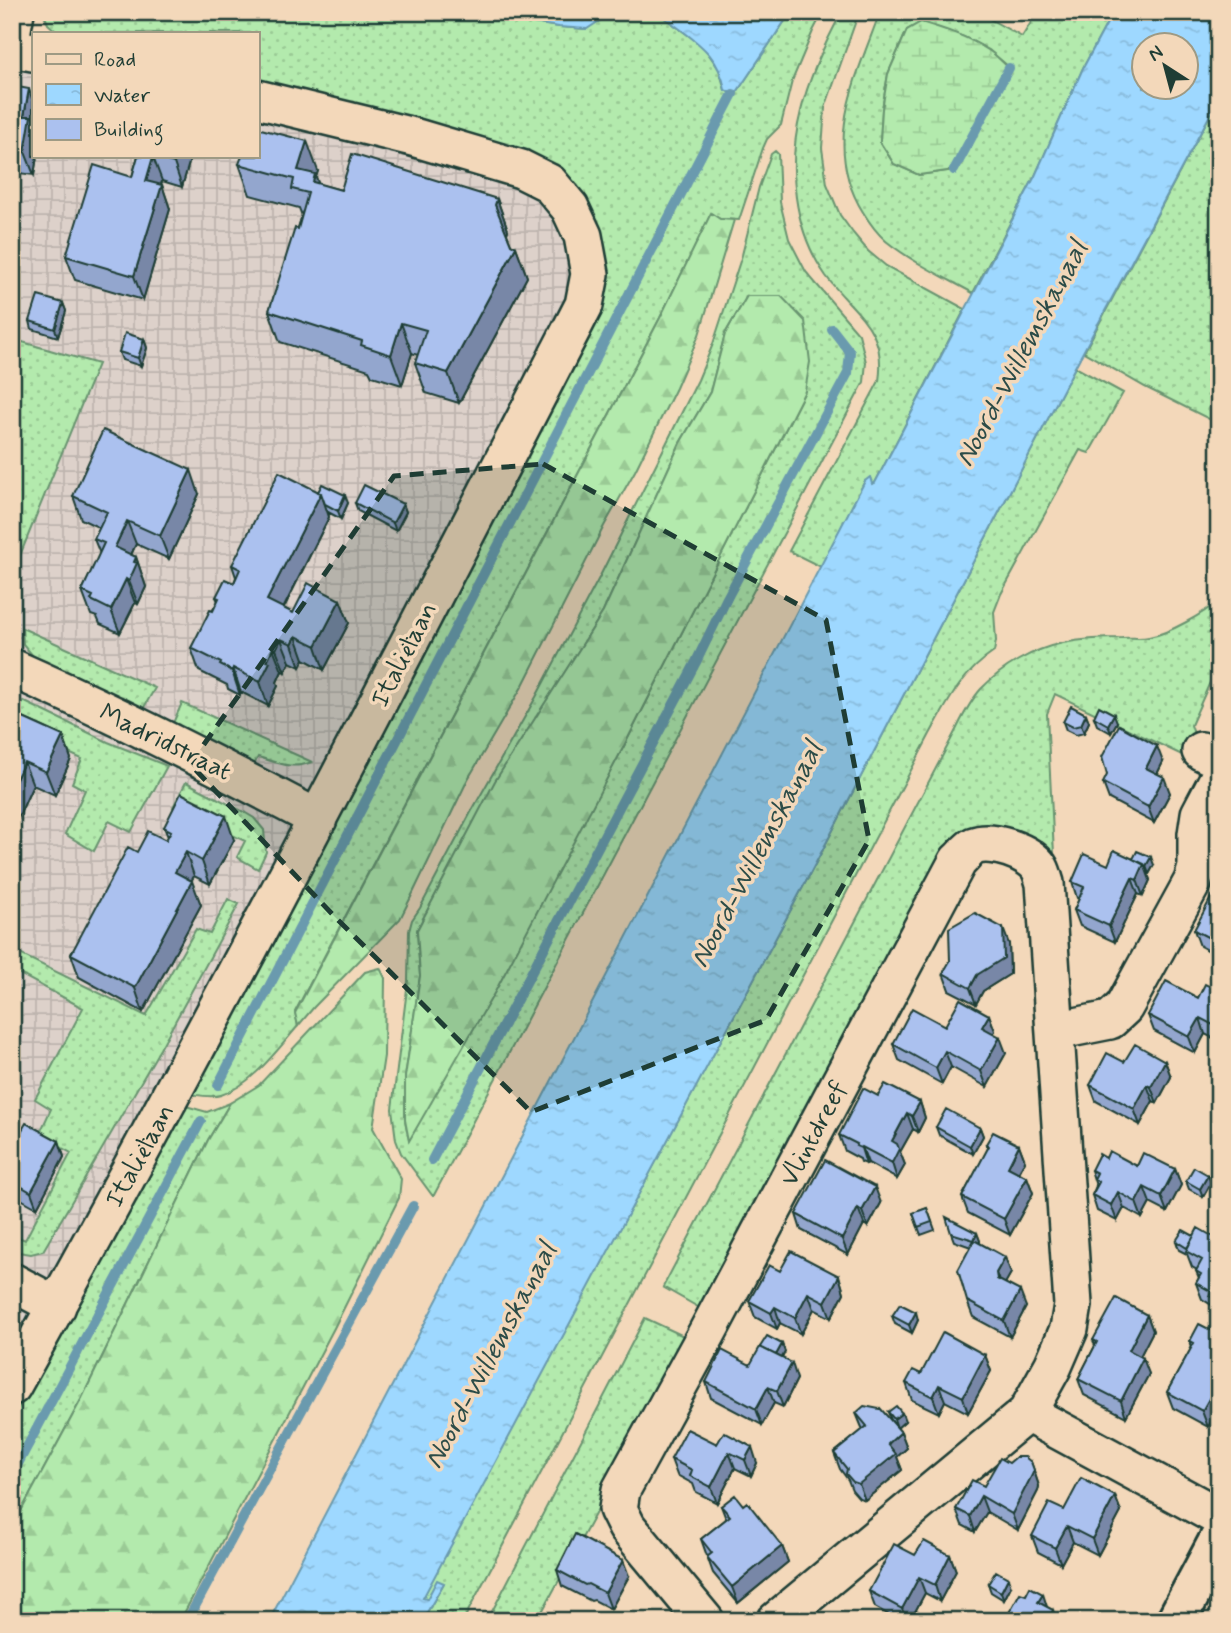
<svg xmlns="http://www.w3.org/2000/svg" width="1231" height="1633" font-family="Mynerve,sans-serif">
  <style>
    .industrial { fill: url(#industrial-grid) }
    .grass { fill: url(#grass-dots); stroke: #699470; stroke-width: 2; fill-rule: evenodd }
    .forest { fill: url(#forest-firs); stroke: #699470; stroke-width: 2 }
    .wetland { fill: url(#wetland-marsh); stroke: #699470; stroke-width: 2 }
    .water { fill: url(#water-ripples); stroke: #6b9aae; stroke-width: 2; fill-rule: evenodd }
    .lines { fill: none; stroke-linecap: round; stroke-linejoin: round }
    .stream { stroke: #6b9aae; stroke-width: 10 }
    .minor-casing { stroke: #1f3d34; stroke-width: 42 }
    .tertiary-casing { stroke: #1f3d34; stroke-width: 44 }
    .minor { stroke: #f3d8ba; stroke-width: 37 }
    .tertiary { stroke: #f3d8ba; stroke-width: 38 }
    .wall { fill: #93a6ce; stroke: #1f3d34; stroke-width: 2 }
    .shaded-wall { fill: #7887a7; stroke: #1f3d34; stroke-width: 2 }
    .building { fill: #abc1ef; stroke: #1f3d34; stroke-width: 2 }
    .marked { fill: #1f3d34; fill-opacity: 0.2; stroke: #1f3d34; stroke-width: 5; stroke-dasharray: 14 9; stroke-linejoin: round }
    .labels { text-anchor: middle; stroke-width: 7; stroke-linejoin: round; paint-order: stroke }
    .street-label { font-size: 26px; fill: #1f3d34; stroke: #f3d8ba }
    .water-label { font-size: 28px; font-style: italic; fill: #2c4c48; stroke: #f3d8ba }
  </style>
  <defs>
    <pattern id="industrial-grid" width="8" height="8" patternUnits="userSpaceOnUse" patternTransform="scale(1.75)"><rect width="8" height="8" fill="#ddd1ca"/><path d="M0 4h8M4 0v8" fill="none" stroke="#bdb4ae"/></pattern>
    <pattern id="grass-dots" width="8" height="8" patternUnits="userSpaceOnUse" patternTransform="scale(1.75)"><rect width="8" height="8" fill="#b3eaad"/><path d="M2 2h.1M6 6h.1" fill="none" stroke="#9aca95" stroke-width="1.8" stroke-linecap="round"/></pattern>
    <pattern id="forest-firs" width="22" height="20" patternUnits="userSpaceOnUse" patternTransform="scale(1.75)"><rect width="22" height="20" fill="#b3eaad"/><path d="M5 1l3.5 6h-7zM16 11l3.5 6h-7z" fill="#9aca95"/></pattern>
    <pattern id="wetland-marsh" width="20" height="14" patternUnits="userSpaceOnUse" patternTransform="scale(1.75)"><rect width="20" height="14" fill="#b3eaad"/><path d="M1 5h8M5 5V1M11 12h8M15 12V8" fill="none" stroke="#9aca95"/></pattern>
    <pattern id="water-ripples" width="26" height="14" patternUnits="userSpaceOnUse" patternTransform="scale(1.75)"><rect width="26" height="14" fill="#9ed8ff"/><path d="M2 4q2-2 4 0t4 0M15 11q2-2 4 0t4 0" fill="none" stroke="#88badb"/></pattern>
  </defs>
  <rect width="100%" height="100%" fill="#f3d8ba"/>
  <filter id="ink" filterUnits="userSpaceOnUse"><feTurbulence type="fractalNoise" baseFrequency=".0143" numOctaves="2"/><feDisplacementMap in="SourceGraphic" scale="14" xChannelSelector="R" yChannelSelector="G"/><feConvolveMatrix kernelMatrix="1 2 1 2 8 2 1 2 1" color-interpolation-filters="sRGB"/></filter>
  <g filter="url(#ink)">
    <path class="industrial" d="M12 48 33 52V156H257V99L549 183 590 274 12 1386Z"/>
    <path class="grass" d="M43 12H514L527 22 559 27 586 29 613 12H652L662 16 703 46 719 69 725 90 735 95 791 12H823L813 31 792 81 781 125 767 139 763 148 739 220 720 219 711 214 660 318 295 1012 298 1026C278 1049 251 1086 221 1095 211 1098 198 1095 188 1094L591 328 592 214 257 84V33H58L48 24Z
      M842 12H859L825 108 822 148 827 184 840 215 853 233 868 251 886 266 965 309 875 483 873 484 865 481 821 567 789 551 879 381C887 327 854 314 826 276 793 229 787 166 801 111 809 77 825 43 842 12Z
      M880 12H977L1022 37 1033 19 1015 12H1113L1083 68 1035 176 973 293C944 277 912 262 886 241 877 233 869 222 863 212 821 145 856 78 880 12ZM921 22 964 37 989 50 1009 67 954 170 919 175 894 164 880 142 882 109 888 74 907 30Z
      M1219 98V228L1217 233V256L1219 259V424L1145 387 1084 352Z
      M775 151 778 154 780 202 789 239 806 272 859 334 866 362 864 382 434 1195H432L401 1153 396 1140 392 1109 408 981 409 931 412 920 420 908 470 814 536 697 599 578 698 380 713 344 742 255 759 187 771 154ZM747 296 805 391 624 746 409 1140 405 1120V1077L420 976 417 930 496 781 603 612 680 443 710 392 725 334Z
      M12 339 98 364 12 575Z
      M1075 367 1123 393 1089 453 1080 450 1001 594 994 612 996 641 994 652C961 674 949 700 930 734L463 1621H422L444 1583 427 1600 422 1598 811 872Z
      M1219 600V683L1211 680 1191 725 1198 746 1184 756 1055 694 1047 714 1054 854 1034 841 997 827 975 829 705 1311 663 1287 956 730C963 716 970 701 981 689 1002 667 1033 649 1063 643 1083 639 1103 638 1122 638 1131 637 1140 639 1149 637 1168 634 1205 613 1219 600Z
      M22 628 155 688 143 709 33 656 23 644Z
      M23 701 108 742 167 766 131 832 109 821 94 851 65 834 85 790 72 783 82 759 12 727Z
      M182 703 312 762C291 770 279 763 258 757L254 765 173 723Z
      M186 782 244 812 254 818 264 830 266 852 258 869 237 857 245 841 173 807Z
      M228 899 239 904 160 1049 43 1251 31 1254 12 1251V1234L25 1240 71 1153 39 1135 51 1109 35 1099 83 1008 12 970V950L146 1016 196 929 210 934Z
      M230 1103 208 1140 82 1398 12 1528V1419L182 1105 207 1112Z
      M645 1318 690 1339 537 1621H487Z"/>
    <path class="forest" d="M711 213 720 219 734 220 699 335 676 388 635 471 604 526 523 685 468 779 413 893 400 919 314 1007 298 1026 295 1013 660 318Z
      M747 296H781L805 321 810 362 805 391 624 746 496 990 409 1141 405 1120V1077L420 976 417 930 495 781 603 612 680 443 710 392 725 334Z
      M380 968 385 978 384 1056 373 1128 401 1179 399 1198 334 1328 180 1621H12V1528L82 1398 208 1140 230 1103 259 1085 365 972Z"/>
    <path class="wetland" d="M921 22C944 29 967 36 988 50 995 54 1002 62 1009 68L954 170 919 175 894 164 880 142 882 109 888 74 907 30Z"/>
    <path class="water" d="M514 12H613L587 29 559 27 527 22Z
      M652 12H791L735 95 725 90C720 60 704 47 680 29 671 22 663 16 652 12Z
      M1113 12H1219V98L1075 367 811 872 423 1598 427 1599 437 1580 444 1583 422 1621H269L865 481 870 477 872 484 875 483 1035 176 1083 68ZM1144 46H1186V88H1144Z"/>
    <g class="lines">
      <path class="stream" d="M954 170 1009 68
        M218 1085 733 94
        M432 1160 696 662 727 598 848 373 850 352 832 329
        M12 1475 201 1121
        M187 1621 413 1206"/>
      <defs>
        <path id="minor" d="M12 29 15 12
          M12 48 33 52
          M12 668C116 714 218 766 318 819
          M1201 751 1219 760
          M1055 1031 1110 1020 1124 1007 1193 881 1197 867V834L1200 814 1219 778
          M12 1282 57 1306
          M12 1386C210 1030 397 667 584 305L590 274 583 236 570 208 549 183 521 169 413 137 257 99
          M1027 1413 1219 1517
          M705 1621 627 1527 618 1509 621 1490 707 1333 958 861C963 857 968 849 974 846 992 839 1029 852 1039 867 1042 871 1043 878 1045 883L1073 1305 1069 1329 1053 1366 1027 1413 776 1621"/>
        <path id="tertiary" d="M1176 1621 1219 1540"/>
      </defs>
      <use href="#minor" class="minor-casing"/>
      <use href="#tertiary" class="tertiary-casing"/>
      <use href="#minor" class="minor"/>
      <use href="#tertiary" class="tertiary"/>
    </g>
    <path class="wall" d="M12 86 33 156H37L34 175 12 172Z
      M138 156H191L182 187 162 181 161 185H162L170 209 143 300 75 280 66 256 132 177Z
      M239 164 318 171 316 177 318 184 341 190 497 199 508 230 507 234 511 244 516 247 527 277 459 403 426 393 415 363 418 355 412 353 402 385 372 376 369 370 280 342 269 311 302 216 299 208 250 195Z
      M63 303 66 311 58 337 32 329 30 321Z
      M144 339 147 348 141 366 122 360 119 352Z
      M318 492 348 503 341 519 328 512 329 517 284 608 293 613 340 600 349 623 324 670 304 659 300 667 290 662 285 672 282 671 277 682 278 686 268 706 241 692 240 695 228 689 227 685 199 671 191 648 218 601 216 597 234 583 236 577 232 565Z
      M199 494 169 559 136 544 131 555 136 557 146 587 138 604 135 603 120 633 100 624 97 617 91 615 82 591 100 554 94 539 100 528 81 519 73 496Z
      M355 503 403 504 406 512 396 531 358 511Z
      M12 713 63 736 71 759 55 795 33 785 13 829Z
      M1086 714 1089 722 1084 733 1076 735 1066 730 1063 722Z
      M1094 717 1117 722 1111 733 1097 725Z
      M1163 762 1157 774 1170 793 1154 823 1109 799 1103 783Z
      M164 827 234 840 210 884 194 876 191 881 201 905 143 1012 79 977 71 954 137 852 166 840 168 837Z
      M1133 859 1154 865 1149 874H1148L1150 880 1143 896 1138 894 1115 942 1080 926 1074 910 1079 899 1077 898 1072 882Z
      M1219 900V956L1200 946 1194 930Z
      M1009 944 1010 974 983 991 976 1004 949 990 943 973Z
      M1219 991V1041L1205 1034 1195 1053 1154 1031 1148 1015Z
      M989 1015 995 1031 993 1033 1006 1053 987 1087 951 1067 942 1084 899 1060 893 1044 945 1026Z
      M1165 1061 1171 1077 1157 1103 1153 1101 1140 1125 1096 1101 1090 1085 1124 1062Z
      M878 1096 920 1102 925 1118 918 1132 913 1129 900 1152 905 1165 897 1179 868 1163 866 1164 861 1162 860 1159 845 1151 839 1135Z
      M936 1127 980 1128 983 1136 973 1154 939 1135Z
      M59 1141 64 1157 37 1208 12 1194V1143L14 1144Z
      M986 1144 1019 1145 1025 1161 1019 1173 1027 1177 1033 1193 1010 1235 968 1213 962 1197 988 1149Z
      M1106 1158 1137 1166 1175 1169 1181 1185 1167 1212 1150 1203 1142 1218 1124 1208 1117 1221 1097 1211 1092 1195 1096 1186 1091 1170Z
      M1208 1175 1211 1183 1203 1197 1189 1189 1186 1181Z
      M881 1203 868 1227 864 1224 848 1255 801 1230 796 1214Z
      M927 1208 935 1230 921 1235 913 1213Z
      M951 1233H977L980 1241V1243L1011 1273 1005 1283 1026 1307 1010 1337 973 1317 967 1301 971 1247 954 1241Z
      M1194 1236 1219 1240V1314L1215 1312 1213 1306 1202 1299 1196 1283 1199 1278 1196 1271 1197 1270 1192 1267 1187 1254 1179 1250 1176 1241Z
      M780 1271 839 1276 844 1293 831 1318 814 1309 801 1334 780 1323 777 1329 755 1317 749 1301Z
      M1147 1315 1153 1331 1140 1356 1149 1374 1126 1417 1084 1395 1078 1379 1095 1346 1093 1340Z
      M892 1316 918 1320 912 1333 895 1324Z
      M1219 1334V1408L1208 1427 1173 1408 1167 1392 1192 1347 1190 1341Z
      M782 1344 785 1352 782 1358 797 1379 783 1407 774 1403 762 1425 711 1398 706 1382 750 1365Z
      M985 1355 991 1371 968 1413 945 1401 939 1413 912 1400 906 1383 921 1374Z
      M888 1412 905 1421 897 1428 891 1420Z
      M856 1413 901 1432 907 1448 897 1457 902 1470 865 1500 859 1498 852 1490 848 1480 840 1469 834 1453 863 1430Z
      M717 1444 757 1463 751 1476 735 1468 717 1503 696 1492 693 1484 677 1475 671 1459Z
      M1031 1462 1039 1486 1038 1491 1018 1530 987 1512 975 1532 962 1525 956 1509 984 1486 1009 1463Z
      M1115 1496 1121 1512 1098 1555 1073 1542 1061 1564 1038 1552 1032 1536 1064 1510Z
      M743 1505 782 1546 788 1562 738 1603 713 1573 701 1539 726 1519 721 1506Z
      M915 1555H950L956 1571 940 1601 925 1593 910 1621H900L875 1607 869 1591Z
      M557 1570 629 1576 611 1609 594 1600 591 1601 562 1586Z
      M988 1584 1011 1586 1004 1600 991 1592Z"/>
    <path class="shaded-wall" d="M29 89 33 102V156H37L34 175 25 152 24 116Z
      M307 141 318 171 316 177 326 204 298 170Z
      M176 156H191L182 187 174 163Z
      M153 157 162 181 155 204 146 181Z
      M162 185 170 209 143 300 134 276Z
      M497 199 508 230 506 236 495 205Z
      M516 247 527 277 459 403 448 373Z
      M63 303 66 311 58 337 55 329Z
      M401 323 412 353 402 385 391 355Z
      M144 339 147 348 141 366 138 358Z
      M191 470 199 494 169 559 160 536Z
      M321 493 329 517 276 623 267 600Z
      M345 495 348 503 341 519 338 511Z
      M403 504 406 512 396 531 393 523Z
      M127 521 136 544 123 571 115 547Z
      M136 557 146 587 138 604 129 581 134 562Z
      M126 579 135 603 120 633 111 610Z
      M340 600 349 623 324 670 316 646Z
      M296 636 304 659 300 667 292 644Z
      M281 639 290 662 285 672 276 649Z
      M273 648 282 671 277 682 278 686 268 706 260 682 267 661Z
      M233 668 241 692 240 695 232 671Z
      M1086 714 1089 722 1084 733 1081 725Z
      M1114 714 1117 722 1111 733 1108 725Z
      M63 736 71 759 55 795 46 772Z
      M1157 746 1163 762 1152 784 1146 768Z
      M24 762 33 785 13 829 12 788Z
      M1164 777 1170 793 1154 823 1148 807Z
      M226 816 234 840 210 884 202 861Z
      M186 852 194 876 183 896 175 872Z
      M1151 857 1154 865 1149 874 1146 866Z
      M1144 864 1150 880 1143 896 1137 880Z
      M1132 878 1138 894 1115 942 1109 926Z
      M192 881 201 905 143 1012 135 988Z
      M12 905 15 913 12 919Z
      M1003 928 1009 944 1010 974 983 991 976 1004 970 988Z
      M989 1015 995 1031 988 1043 982 1027Z
      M1200 1018 1205 1034 1195 1053 1189 1037Z
      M1000 1037 1006 1053 987 1087 981 1071Z
      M945 1051 951 1067 942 1084 936 1068Z
      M1165 1061 1171 1077 1157 1103 1151 1087Z
      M1147 1085 1153 1101 1140 1125 1134 1109Z
      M920 1102 925 1118 918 1132 912 1116Z
      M907 1113 913 1129 900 1152 905 1165 897 1179 892 1163V1141Z
      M980 1128 983 1136 973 1154 970 1146Z
      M59 1141 64 1157 37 1208 31 1192Z
      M1019 1145 1025 1161 1013 1183 1008 1167Z
      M862 1147 868 1163 866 1164 861 1148Z
      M1175 1169 1181 1185 1167 1212 1161 1196Z
      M1208 1175 1211 1183 1203 1197 1200 1189Z
      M1027 1177 1033 1193 1010 1235 1004 1219Z
      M875 1187 881 1203 868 1227 862 1211Z
      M1144 1187 1150 1203 1142 1218 1136 1202Z
      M1118 1192 1124 1208 1117 1221 1111 1205Z
      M858 1208 864 1224 848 1255 842 1239Z
      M977 1233 980 1241 977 1249 974 1240Z
      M1005 1257 1011 1273 1002 1289 996 1273Z
      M839 1276 844 1293 831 1318 825 1302Z
      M1020 1291 1026 1307 1010 1337 1004 1321Z
      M808 1293 814 1309 801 1334 795 1318Z
      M775 1307 780 1323 777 1329 771 1313Z
      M916 1312 918 1320 912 1333 909 1325Z
      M1147 1315 1153 1331 1135 1366 1129 1350Z
      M782 1344 785 1352 779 1363 776 1355Z
      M985 1355 991 1371 968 1413 963 1397Z
      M1143 1358 1149 1374 1126 1417 1121 1401Z
      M792 1363 797 1379 783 1407 777 1391Z
      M1219 1381V1408L1208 1427 1202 1411Z
      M939 1385 945 1401 939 1413 933 1397Z
      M768 1387 774 1403 762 1425 756 1409Z
      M902 1413 905 1421 897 1428 894 1419Z
      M901 1432 907 1448 897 1457 902 1470 865 1500 859 1484 888 1444Z
      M752 1447 757 1463 751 1476 745 1460Z
      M729 1452 735 1468 717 1503 711 1487Z
      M1031 1462 1039 1486 1038 1491 1018 1530 1012 1514Z
      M981 1496 987 1512 975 1532 970 1516Z
      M1115 1496 1121 1512 1098 1555 1092 1539Z
      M1067 1526 1073 1542 1061 1564 1055 1548Z
      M782 1546 788 1562 738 1603 732 1587Z
      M950 1555 956 1571 940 1601 935 1585Z
      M623 1560 629 1576 611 1609 605 1593Z
      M919 1577 925 1593 910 1621H907L902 1609Z
      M1008 1578 1011 1586 1004 1600 1001 1592Z
      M1043 1594 1048 1610 1038 1602Z
      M1053 1610 1057 1621H1048Z"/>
    <path class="building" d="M12 86 29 89 24 116H31L25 152 12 150Z
      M257 128 307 141 298 170 315 174 313 182 341 190 352 154 497 199 495 205 511 244 516 247 448 373 415 363 426 330 401 323 391 355 361 345 362 341 269 311 295 228 298 229 308 193 292 189 294 179 239 164 242 156H257Z
      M138 156H176L174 163 153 157 146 181 162 185 134 276 66 256 94 165 132 177Z
      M38 296 63 303 55 329 30 321Z
      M125 333 144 339 138 358 119 352Z
      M103 430 191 470 160 536 127 521 115 547 136 557 134 562 137 563 129 581 126 579 111 610 91 600 93 596 82 591 104 543 94 539 107 512 73 496Z
      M279 472 321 493 267 600 293 613 308 583 340 600 316 646 296 636 292 644 281 639 276 649 273 648 267 661 270 662 260 682 233 668 232 671 220 665 221 663 191 648 210 610 213 611 219 598 216 597 225 579 234 583 240 569 232 565Z
      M322 484 345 495 338 511 325 504 321 493 318 492Z
      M364 485 403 504 393 523 355 503Z
      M1071 706 1086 714 1081 725 1073 727 1063 722Z
      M1099 706 1114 714 1108 725 1094 717Z
      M12 713 63 736 46 772 24 762 12 788Z
      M1119 725 1157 746 1146 768 1164 777 1148 807 1103 783 1107 775 1102 757Z
      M181 793 226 816 202 861 186 852 175 872 192 881 135 988 71 954 128 847 137 852 148 831 166 840 171 831 164 827Z
      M1114 850 1144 864 1137 880 1132 878 1109 926 1074 910 1084 887 1072 882 1084 854 1108 865Z
      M1137 851 1151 857 1146 866 1133 859Z
      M1212 896 1219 900V943L1194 930Z
      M975 913 1003 928 1004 958 977 975 970 988 943 973 950 961 949 928Z
      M1166 981 1198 998 1205 984 1219 991V1024L1217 1027 1200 1018 1189 1037 1148 1015Z
      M960 999 989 1015 982 1027 1000 1037 981 1071 945 1051 936 1068 893 1044 912 1008 945 1026Z
      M1135 1044 1165 1061 1151 1087 1147 1085 1134 1109 1090 1085 1107 1053 1124 1062Z
      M885 1084 920 1102 912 1116 907 1113 892 1141 897 1144 899 1149 892 1163 862 1147 861 1148 856 1146 857 1144 839 1135 863 1088 878 1096Z
      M946 1109 980 1128 970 1146 936 1127Z
      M26 1123 59 1141 31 1192 12 1181V1143L14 1144Z
      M993 1132 1019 1145 1008 1167 1027 1177 1004 1219 962 1197 989 1146 986 1144Z
      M1109 1151 1137 1166 1143 1153 1175 1169 1161 1196 1144 1187 1136 1202 1118 1192 1111 1205 1092 1195 1099 1182 1094 1179 1097 1173 1091 1170 1099 1154 1106 1158Z
      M825 1160 875 1187 862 1211 858 1208 842 1239 796 1214Z
      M1194 1167 1208 1175 1200 1189 1186 1181Z
      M927 1208 932 1222 918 1227 913 1213Z
      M946 1217 977 1233 974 1240 951 1233Z
      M1198 1228 1219 1240V1301L1209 1296 1212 1292 1196 1283 1201 1274 1196 1271 1202 1260 1186 1251Z
      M1183 1230 1194 1236 1187 1248 1176 1241Z
      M974 1240 1005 1257 996 1273 997 1279 1020 1291 1004 1321 967 1301 958 1270Z
      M791 1251 839 1276 825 1302 808 1293 795 1318 775 1307 771 1313 749 1301 769 1265 780 1271Z
      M1116 1298 1147 1315 1129 1350 1143 1358 1121 1401 1078 1379 1097 1342 1093 1340Z
      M900 1304 916 1312 909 1325 892 1316Z
      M1199 1324 1219 1334V1348L1216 1354 1219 1356V1381L1202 1411 1167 1392 1194 1343 1190 1341Z
      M943 1332 985 1355 963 1397 939 1385 933 1397 906 1383 913 1370 921 1374Z
      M767 1336 782 1344 776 1355 760 1347Z
      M760 1347 792 1363 777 1391 768 1387 756 1409 706 1382 722 1350 750 1365Z
      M864 1406 879 1409 880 1408 901 1432 888 1444 896 1454 859 1484 853 1482 846 1474 847 1469 834 1453 867 1426 856 1413Z
      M896 1406 902 1413 894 1419 888 1412Z
      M687 1429 717 1444 724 1432 752 1447 745 1460 729 1452 711 1487 690 1476 692 1470 671 1459Z
      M1016 1457H1025L1031 1462 1034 1470 1032 1475 1012 1514 981 1496 970 1516 956 1509 972 1480 984 1486 1000 1458 1009 1463Z
      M1081 1478 1115 1496 1092 1539 1067 1526 1055 1548 1032 1536 1049 1503 1064 1510Z
      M735 1495 743 1505 747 1502 782 1546 732 1587 707 1557 712 1553 701 1539 730 1516 721 1506Z
      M575 1534 623 1560 605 1593 588 1584 585 1585 557 1570Z
      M924 1541 950 1555 935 1585 919 1577 902 1609 869 1591 894 1544 915 1555Z
      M996 1571 1008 1578 1001 1592 988 1584Z
      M1030 1587 1043 1594 1038 1602 1053 1610 1048 1621H1013L1006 1618 1020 1593 1026 1595Z
      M833 1616 842 1621H830Z"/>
  </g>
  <path class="marked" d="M543 464 826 620 869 840 766 1020 531 1112 335 917 190 764 394 476Z"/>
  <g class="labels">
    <g class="street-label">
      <text transform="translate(403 654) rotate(-63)" y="9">Italiëlaan</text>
      <text transform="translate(166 741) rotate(26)" y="9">Madridstraat</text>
      <text transform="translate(813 1133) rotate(-62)" y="9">Vlintdreef</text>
      <text transform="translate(139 1155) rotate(-61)" y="9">Italiëlaan</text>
    </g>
    <g class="water-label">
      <text transform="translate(1020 353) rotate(-62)" y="10">Noord-Willemskanaal</text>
      <text transform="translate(755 854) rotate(-62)" y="10">Noord-Willemskanaal</text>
      <text transform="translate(489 1355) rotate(-62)" y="10">Noord-Willemskanaal</text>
    </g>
  </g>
  <rect width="1231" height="1633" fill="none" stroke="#f3d8ba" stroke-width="42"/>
  <rect x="21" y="21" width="1189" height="1591" fill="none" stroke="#1f3d34" stroke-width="2.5" filter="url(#ink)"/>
  <rect x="32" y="32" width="228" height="126" fill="#f3d8ba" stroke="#9e9a84" stroke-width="2"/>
  <rect x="46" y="54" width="35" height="10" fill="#f3d8ba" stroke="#9e9a84" stroke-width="2"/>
  <text x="94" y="66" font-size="21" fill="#1f3d34">Road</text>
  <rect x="46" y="84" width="35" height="21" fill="url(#water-ripples)" stroke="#9e9a84" stroke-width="2"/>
  <text x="94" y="102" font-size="21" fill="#1f3d34">Water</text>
  <rect x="46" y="119" width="35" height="21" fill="#abc1ef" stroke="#9e9a84" stroke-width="2"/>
  <text x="94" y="136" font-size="21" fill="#1f3d34">Building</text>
  <g transform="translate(1165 66) rotate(324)"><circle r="33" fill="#f3d8ba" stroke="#9e9a84" stroke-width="2"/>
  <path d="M0-5L12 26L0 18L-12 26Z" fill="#1f3d34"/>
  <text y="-10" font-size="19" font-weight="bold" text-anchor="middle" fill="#1f3d34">N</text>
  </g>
</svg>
